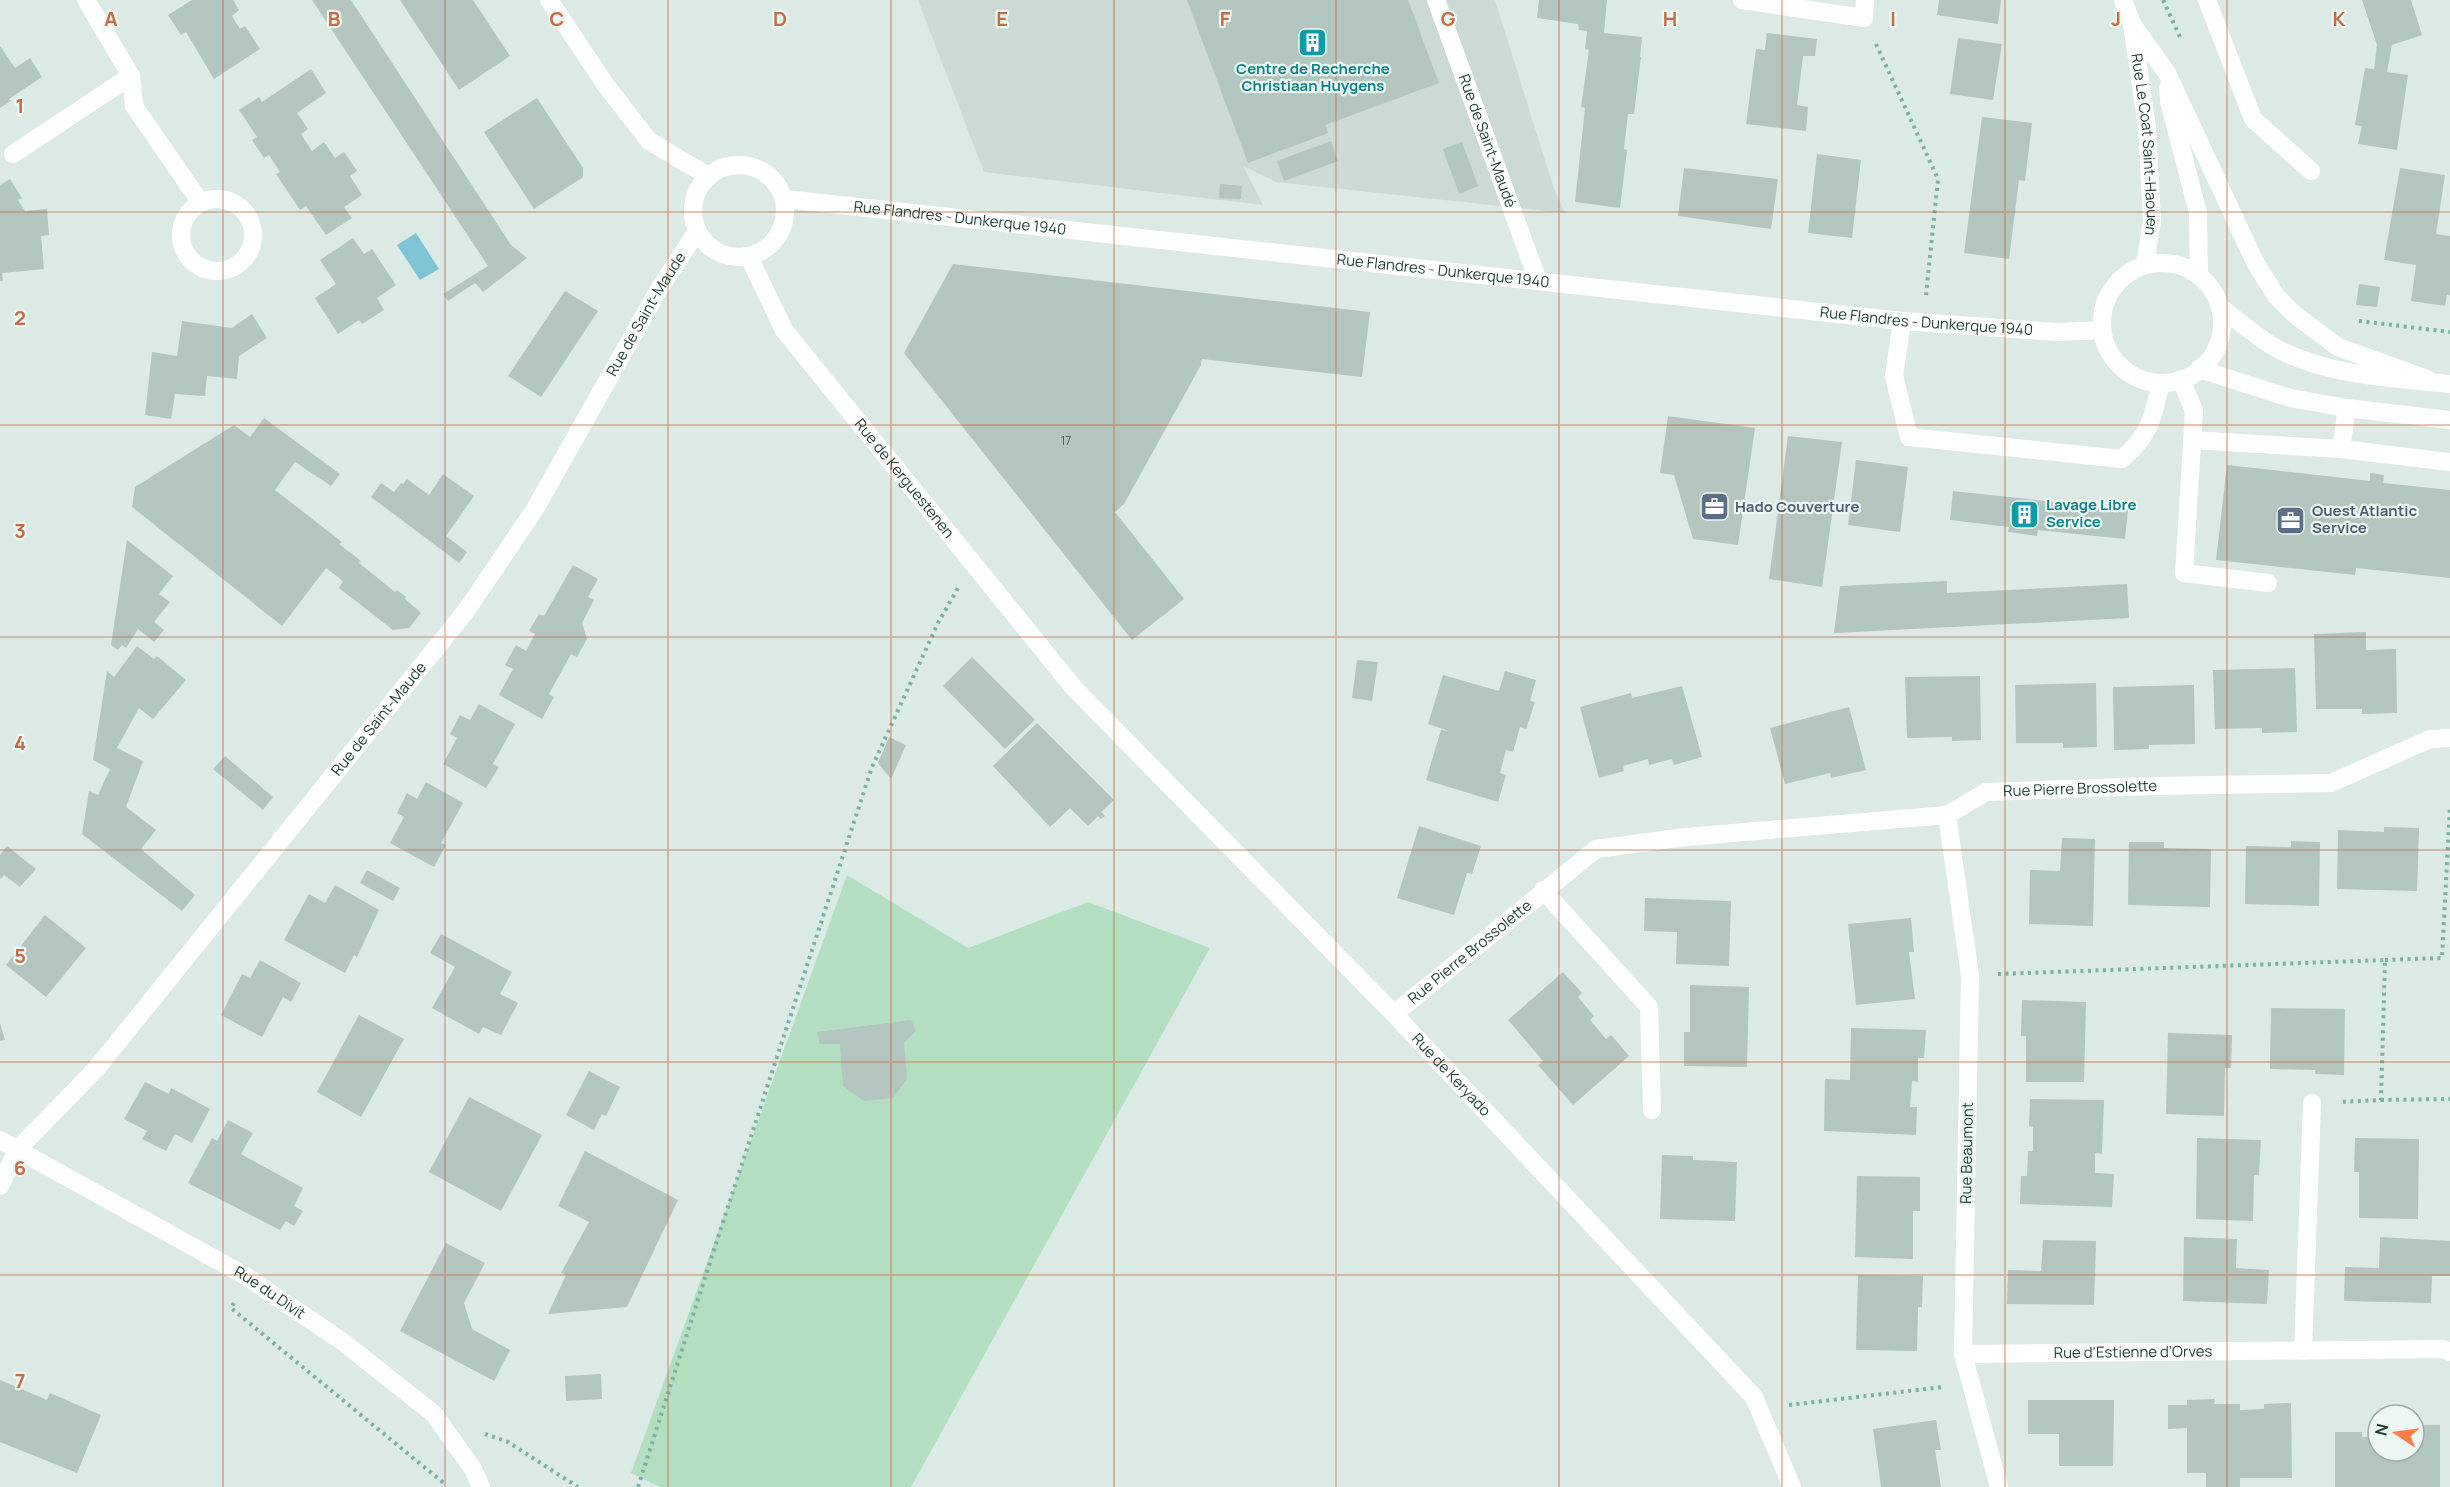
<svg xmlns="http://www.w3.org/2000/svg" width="2450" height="1487" font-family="Manrope,sans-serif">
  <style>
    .built { fill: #cbdad4 }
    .green { fill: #b3dec0 }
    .water { fill: #7ec4d5 }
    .building { fill: #b2c5be }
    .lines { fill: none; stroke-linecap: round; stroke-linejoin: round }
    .path { stroke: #7ab1a2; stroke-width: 4; stroke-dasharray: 3 4.5; stroke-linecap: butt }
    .lane { stroke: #fff; stroke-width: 18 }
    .street { stroke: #fff; stroke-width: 18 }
    .secondary { stroke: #fff; stroke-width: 18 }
    .grid { fill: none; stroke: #c66c42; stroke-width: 1.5; stroke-opacity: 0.55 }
    .labels { text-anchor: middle; stroke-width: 4.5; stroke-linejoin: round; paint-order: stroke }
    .number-label { font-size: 12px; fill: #425e56 }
    .culture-label { font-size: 15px; font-weight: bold; fill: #0d838f; stroke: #edf7f2 }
    .street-label { font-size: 15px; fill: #1d3b34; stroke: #edf7f2 }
    .service-label { font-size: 15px; font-weight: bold; fill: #4e5e75; stroke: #edf7f2; text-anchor: start }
    .grid-label { font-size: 20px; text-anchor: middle; font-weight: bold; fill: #c66c42; stroke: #edf7f2; stroke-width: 4.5; stroke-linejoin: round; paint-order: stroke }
  </style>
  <rect width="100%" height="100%" fill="#dceae5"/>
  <path class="built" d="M918 0H1495L1554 189 1565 213 1276 182 1243 166 1263 205 984 172Z"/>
  <path class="green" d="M847 875 968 948 1088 902 1210 948 911 1487H660L631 1473Z"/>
  <path class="water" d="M416 233 439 269 420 280 397 245Z"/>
  <path class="building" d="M192 0H233L239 10 232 16 240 29 245 26 260 49 214 79 186 32 181 35 168 15Z
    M312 0H351L511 245 527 258 483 292 475 283 448 301 443 294 488 266Z
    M400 0H473L510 56 459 90Z
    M1187 0H1408L1439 83 1325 125 1328 133 1248 163Z
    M1539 0H1607L1604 33 1642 37 1640 57H1641L1634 114H1628L1626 131 1624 149 1627 150 1620 208 1575 202 1585 108 1581 107 1589 50 1585 49 1587 31 1579 30 1578 24 1537 18Z
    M1939 0H2001L1998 24 1937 15Z
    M2362 0H2411L2422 35 2392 45 2387 72 2408 75 2397 150 2358 144 2362 126 2355 125 2365 68 2374 69 2377 45Z
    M1767 33 1817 39 1815 56H1803L1797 105 1808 107 1806 131 1746 124 1756 49 1765 50Z
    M1958 38 2002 44 1993 100 1950 94Z
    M0 46 15 68 30 58 42 77 9 99 11 101 0 108Z
    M311 69 326 93 297 113 308 129 301 134 312 151 324 142 335 158 344 152 357 171 350 176 362 195 344 207 352 218 326 235 306 206 300 210 276 174 280 172 269 155 264 158 252 140 257 137 239 110 259 97 262 102Z
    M537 98 583 168V177L534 209 484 132Z
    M1982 117 2032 123 2025 181 2019 180 2009 259 1964 253Z
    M1331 141 1338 161 1284 181 1277 161Z
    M1462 142 1478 186 1459 194 1443 149Z
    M1817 154 1861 160 1852 238 1808 233Z
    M1684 168 1778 179 1771 229 1678 216Z
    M2400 168 2445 175 2436 234 2450 236V295H2447L2445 306 2411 301 2416 265 2384 260Z
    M10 179 22 198 18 200 25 211 47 209 49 235 41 236 44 269 2 273 3 281H0V185Z
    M1220 184 1242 186 1241 199 1219 198Z
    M353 238 364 254 372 249 396 285 377 298 384 310 362 324 359 320 338 334 315 298 336 284 320 260Z
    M953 264 1370 312 1362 377 1202 359 1201 365 1124 504 1115 512 1184 599 1132 640 904 353Z
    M2359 284 2380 287 2377 307 2356 305Z
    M565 291 598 311 541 397 508 376Z
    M252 314 267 338 239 356 237 379 207 376 205 396 175 394 171 419 145 415 152 352 177 356 182 321 232 328Z
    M1668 416 1755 428 1738 545 1693 539 1674 475 1660 473Z
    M264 418 340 474 331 486 295 462 275 490 342 542 339 544 361 561 359 563 395 592 397 590 406 597 405 599 421 613 409 628 393 630 339 588 343 581 326 568 282 626 132 507 135 487 234 425 250 437Z
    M1788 436 1842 442 1822 587 1769 579Z
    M1856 460 1908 467 1900 532 1848 525Z
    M2227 465 2370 481V473L2384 475 2383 483 2450 490V578L2356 568 2355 575 2216 560Z
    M443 474 474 496 446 536 467 552 459 563 371 497 381 483 394 492 401 483 403 484 407 479 429 495Z
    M1953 491 2128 510 2125 539 2038 530 2037 536 2008 532 2009 527 1950 520Z
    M127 540 173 576 159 594 170 602 154 622 164 630 154 642 138 629 126 648 122 645 118 650 111 645Z
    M573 565 598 579 588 597 594 600 582 623 587 639 577 657 571 654 549 694 554 697 542 719 499 695 513 669 505 665 516 645 526 651 535 634 529 631 539 614 544 616Z
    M1947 581V593L2127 584 2129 618 1834 633 1840 586Z
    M2366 632V650L2396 649 2397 713 2362 714V709H2316L2314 634Z
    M137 646 154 659 157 656 186 680 153 719 139 708 117 748 143 761 126 807 156 830 141 849 195 895 182 911 82 834 89 791 98 795 110 769 93 760 107 671 114 677Z
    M972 657 1035 720 1005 749 943 686Z
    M1357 660 1378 662 1372 701 1352 698Z
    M2295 668 2297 732 2262 733V728L2215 729 2213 670Z
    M1505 671 1536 680 1530 701 1535 702 1526 729 1520 727 1513 752 1506 750 1500 773 1506 775 1498 802 1426 780 1441 730 1449 731 1428 724 1443 675 1499 691Z
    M1980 676 1981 740 1952 741V737L1907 738 1905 677Z
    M2096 683 2097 747 2063 748V743H2016L2015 685Z
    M2194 685 2195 744 2149 745V749L2114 750 2113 687Z
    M1682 686 1702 757 1674 765 1672 759 1649 765 1648 759 1623 766 1624 771 1599 778 1580 707 1631 693 1632 698Z
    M479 704 515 724 493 764 499 767 486 788 443 764 457 738 450 734 460 715 470 720Z
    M1849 707 1866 770 1831 778 1830 773 1785 784 1770 728Z
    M1037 723 1114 800 1101 812 1105 816 1101 819 1098 816 1088 826 1070 808 1050 827 993 766Z
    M889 737 906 745 891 779 878 763Z
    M225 756 273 797 263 810 213 769Z
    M426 782 463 803 441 843 446 845 434 867 390 843 404 817 397 813 407 793 417 799Z
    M1419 826 1481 846 1472 874 1467 873 1454 915 1397 898Z
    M2384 827 2419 828 2417 891 2337 889 2338 830 2384 832Z
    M2062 838 2095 839 2093 926 2029 924 2030 870 2060 871Z
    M2291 841 2320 842 2319 906 2245 904 2246 846 2291 847Z
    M2129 842H2164V848L2211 849 2210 907 2128 905Z
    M7 846 36 869 20 887 4 875 1 879 0 878V855Z
    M367 870 400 888 393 901 360 883Z
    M335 885 379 910 357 957 354 955 345 973 284 940 309 894 325 903Z
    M1645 898 1731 901 1729 966 1676 964 1677 932 1644 931Z
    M45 915 86 948 46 997 6 965Z
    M1911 918 1914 952H1909L1915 999 1856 1005 1848 924Z
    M441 934 512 972 500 994 518 1003 501 1035 483 1027 479 1034 432 1008 455 967 430 953Z
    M260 960 301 983 291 1002 283 997 262 1037 221 1015 242 974 250 978Z
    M1563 972 1582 993 1578 997 1594 1016 1590 1020 1606 1039 1611 1035 1629 1056 1573 1105 1538 1065 1543 1061 1508 1020Z
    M1690 985 1749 987 1747 1067 1684 1066V1032H1690Z
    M2022 1000 2086 1002 2084 1082H2026V1036H2021Z
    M2271 1008 2345 1009 2344 1075 2315 1074V1070L2270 1069Z
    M359 1015 404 1039 361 1117 317 1092Z
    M911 1020 916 1031 904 1042 907 1079 893 1098 864 1101 843 1086 840 1044H820L817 1032Z
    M0 1023 5 1040 0 1041Z
    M1851 1028 1926 1030 1924 1058H1918V1082L1912 1081 1910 1107H1917L1916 1135 1824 1131 1825 1079 1850 1080Z
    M2168 1033 2232 1035 2231 1068H2225L2224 1116 2166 1114Z
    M589 1071 620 1087 606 1116 602 1114 594 1130 566 1115Z
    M145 1082 169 1094 171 1088 210 1109 192 1143 175 1134 166 1151 142 1139 147 1131 124 1119Z
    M469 1097 542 1135 501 1211 429 1172Z
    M2030 1099 2104 1100 2102 1154 2095 1153V1173L2114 1174 2112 1207 2020 1204 2021 1176H2027L2028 1151H2033V1127L2029 1126Z
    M228 1120 253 1133 241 1154 303 1188 294 1206 303 1211 294 1226 286 1221 280 1230 188 1183 212 1138 217 1141Z
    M2197 1138 2261 1140 2259 1175H2254L2253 1221 2196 1219Z
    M2355 1138 2419 1139 2418 1219 2359 1218V1172H2354Z
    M585 1151 678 1200 627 1307 548 1314 566 1275 561 1273 589 1222 558 1206Z
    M1662 1155 1693 1156V1160L1737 1162 1735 1221 1660 1219Z
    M1857 1176 1920 1177V1211H1913V1259L1855 1257Z
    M2184 1237 2237 1239 2236 1268 2269 1270 2267 1304 2183 1301Z
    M2380 1237 2450 1241V1276H2432L2431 1303 2344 1301 2345 1267 2379 1268Z
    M2043 1240 2096 1241 2094 1305 2007 1304 2008 1270 2041 1271Z
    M446 1243 485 1263 464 1303 472 1329 510 1350 494 1381 400 1331Z
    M1858 1275 1923 1276 1922 1307H1918L1917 1351 1856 1350Z
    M601 1374 602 1399 566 1401 565 1376Z
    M0 1380 47 1400 50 1393 101 1415 77 1473 0 1442Z
    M2215 1399 2214 1404H2240V1410L2264 1409V1404L2291 1403 2292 1478H2240V1487H2206V1473H2187V1428L2168 1429V1405H2187V1400Z
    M2028 1400H2114L2113 1466H2059V1434H2028Z
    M1936 1420 1941 1450H1935L1941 1487H1881L1873 1429Z
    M2414 1425H2440V1487H2335V1432H2362V1437L2378 1436V1451H2414Z"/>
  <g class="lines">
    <path class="path" d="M2163 0 2180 37
      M1876 44 1938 179 1926 295
      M2359 321 2450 332
      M2385 960 2442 958 2450 806
      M1998 974 2385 960 2381 1100 2340 1102
      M2381 1100 2450 1099
      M234 1303 231 1308 446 1485
      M1789 1405 1943 1387
      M485 1434 508 1442 578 1487
      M638 1487 721 1228 872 767 938 623 958 588"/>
    <path class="lane" d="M1902 321 1894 376 1909 437 2122 459C2151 434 2152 419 2161 383
      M2181 379 2194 411 2184 573 2268 583
      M2347 408 2341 449 2450 462
      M2192 440 2341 449"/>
    <g class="street">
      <path d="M86 0 131 76 134 106 201 203"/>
      <path id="s1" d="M1436 0 1538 281"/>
      <path d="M1742 0 1864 18 1865 0"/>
      <path id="s2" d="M2123 0 2132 24 2147 127 2152 221 2145 265"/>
      <path d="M2207 0 2253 119 2311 171"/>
      <path d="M2132 24 2167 73 2255 262 2276 296 2294 314 2338 347 2427 379"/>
      <path d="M2168 88 2169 101 2198 213 2199 275"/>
      <path d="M13 154 131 76"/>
      <circle cx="217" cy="235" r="36"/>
      <path id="s3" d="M749 257 784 330 1074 688 1394 1014 1754 1397 1792 1487"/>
      <path d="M1947 815 1970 975 1963 1354 1999 1487"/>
      <path d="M1543 890 1649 1007 1652 1110"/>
      <path id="s4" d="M1394 1014 1596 849 1686 837 1947 815 1986 792 2153 786 2331 783 2430 739 2450 738"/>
      <path id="s5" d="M0 1140 244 1275 343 1342 434 1414 473 1469 481 1487"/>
      <path id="s6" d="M0 1186 17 1150 96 1069 466 611 535 509 658 291 697 231"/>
      <path d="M2303 1351 2312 1103"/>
      <path id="s7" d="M1963 1354 2443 1349 2450 1352"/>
    </g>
    <g class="secondary">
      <path d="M549 0 605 84 649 141 708 176"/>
      <circle cx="739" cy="211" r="46"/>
      <path id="s8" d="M785 199 1902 321 2057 332 2102 330"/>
      <circle cx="2162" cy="323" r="60"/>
      <path d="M2220 307C2238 320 2256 337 2276 348 2327 376 2393 378 2450 384"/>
      <path d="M2199 369 2290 398 2347 408 2450 420"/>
    </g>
  </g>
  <path class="grid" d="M223 0V1487M445 0V1487M668 0V1487M891 0V1487M1114 0V1487M1336 0V1487M1559 0V1487M1782 0V1487M2005 0V1487M2227 0V1487M0 212H2450M0 425H2450M0 637H2450M0 850H2450M0 1062H2450M0 1275H2450"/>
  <defs>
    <symbol id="building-square" viewBox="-11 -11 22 22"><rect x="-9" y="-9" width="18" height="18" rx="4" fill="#0f9aa8" stroke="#edf7f2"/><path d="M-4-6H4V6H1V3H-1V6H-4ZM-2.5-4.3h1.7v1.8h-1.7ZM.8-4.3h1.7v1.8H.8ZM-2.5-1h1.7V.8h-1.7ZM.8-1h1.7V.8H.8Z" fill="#fff"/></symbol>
    <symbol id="office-square" viewBox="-11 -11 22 22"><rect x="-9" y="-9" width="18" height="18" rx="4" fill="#5c6f8a" stroke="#edf7f2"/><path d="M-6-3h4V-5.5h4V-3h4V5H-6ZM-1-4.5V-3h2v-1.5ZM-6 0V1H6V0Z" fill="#fff"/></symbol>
  </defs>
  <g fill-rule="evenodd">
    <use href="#building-square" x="1296" y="26" width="33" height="33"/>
    <use href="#office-square" x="1698" y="490" width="33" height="33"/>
    <use href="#building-square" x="2008" y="498" width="33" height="33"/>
    <use href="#office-square" x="2274" y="504" width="33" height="33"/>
  </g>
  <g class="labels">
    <g class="number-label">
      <text x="1066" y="445">17</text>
    </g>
    <g class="culture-label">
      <text x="1313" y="74">Centre de Recherche<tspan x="1313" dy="17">Christiaan Huygens</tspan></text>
      <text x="2046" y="510" text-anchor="start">Lavage Libre<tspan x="2046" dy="17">Service</tspan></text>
    </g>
    <g class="street-label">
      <text dy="5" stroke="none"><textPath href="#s1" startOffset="150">Rue de Saint-Maudé</textPath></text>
      <text dy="5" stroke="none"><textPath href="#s2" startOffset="147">Rue Le Coat Saint-Haouen</textPath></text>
      <text dy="5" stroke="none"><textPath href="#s8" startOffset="176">Rue Flandres - Dunkerque 1940</textPath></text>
      <text dy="5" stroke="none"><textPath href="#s8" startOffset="662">Rue Flandres - Dunkerque 1940</textPath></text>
      <text dy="5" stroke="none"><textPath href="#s6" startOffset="1089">Rue de Saint-Maude</textPath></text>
      <text dy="5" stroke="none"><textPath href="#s8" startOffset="1148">Rue Flandres - Dunkerque 1940</textPath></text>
      <text dy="5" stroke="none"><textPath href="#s3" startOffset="272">Rue de Kerguestenen</textPath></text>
      <text dy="5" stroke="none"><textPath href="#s6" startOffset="603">Rue de Saint-Maude</textPath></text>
      <text dy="5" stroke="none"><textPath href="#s4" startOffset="753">Rue Pierre Brossolette</textPath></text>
      <text dy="5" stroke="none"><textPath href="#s4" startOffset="98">Rue Pierre Brossolette</textPath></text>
      <text dy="5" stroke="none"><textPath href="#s3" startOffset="1082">Rue de Keryado</textPath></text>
      <text transform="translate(1967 1153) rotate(-89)" y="5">Rue Beaumont</text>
      <text dy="5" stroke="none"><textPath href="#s5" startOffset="310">Rue du Divit</textPath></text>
      <text dy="5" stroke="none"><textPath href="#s7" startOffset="170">Rue d'Estienne d'Orves</textPath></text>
    </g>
    <g class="service-label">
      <text x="1735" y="512">Hado Couverture</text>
      <text x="2312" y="516">Ouest Atlantic<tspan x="2312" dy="17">Service</tspan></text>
    </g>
  </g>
  <g class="grid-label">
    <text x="111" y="26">A</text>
    <text x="334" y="26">B</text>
    <text x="557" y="26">C</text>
    <text x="780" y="26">D</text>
    <text x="1002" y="26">E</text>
    <text x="1225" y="26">F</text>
    <text x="1448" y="26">G</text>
    <text x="1670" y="26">H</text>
    <text x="1893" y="26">I</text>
    <text x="2116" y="26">J</text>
    <text x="2339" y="26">K</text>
    <text x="20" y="113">1</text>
    <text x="20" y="325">2</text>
    <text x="20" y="538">3</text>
    <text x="20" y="750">4</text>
    <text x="20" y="963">5</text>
    <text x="20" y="1175">6</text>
    <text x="20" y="1388">7</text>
  </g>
  <g transform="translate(2396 1433) rotate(283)"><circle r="28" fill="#edf7f2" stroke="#9aaca6" stroke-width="1.5"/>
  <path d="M0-4.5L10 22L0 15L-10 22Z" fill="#fe7c47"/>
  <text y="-9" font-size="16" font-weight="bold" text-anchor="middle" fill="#1d3b34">N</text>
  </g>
</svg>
